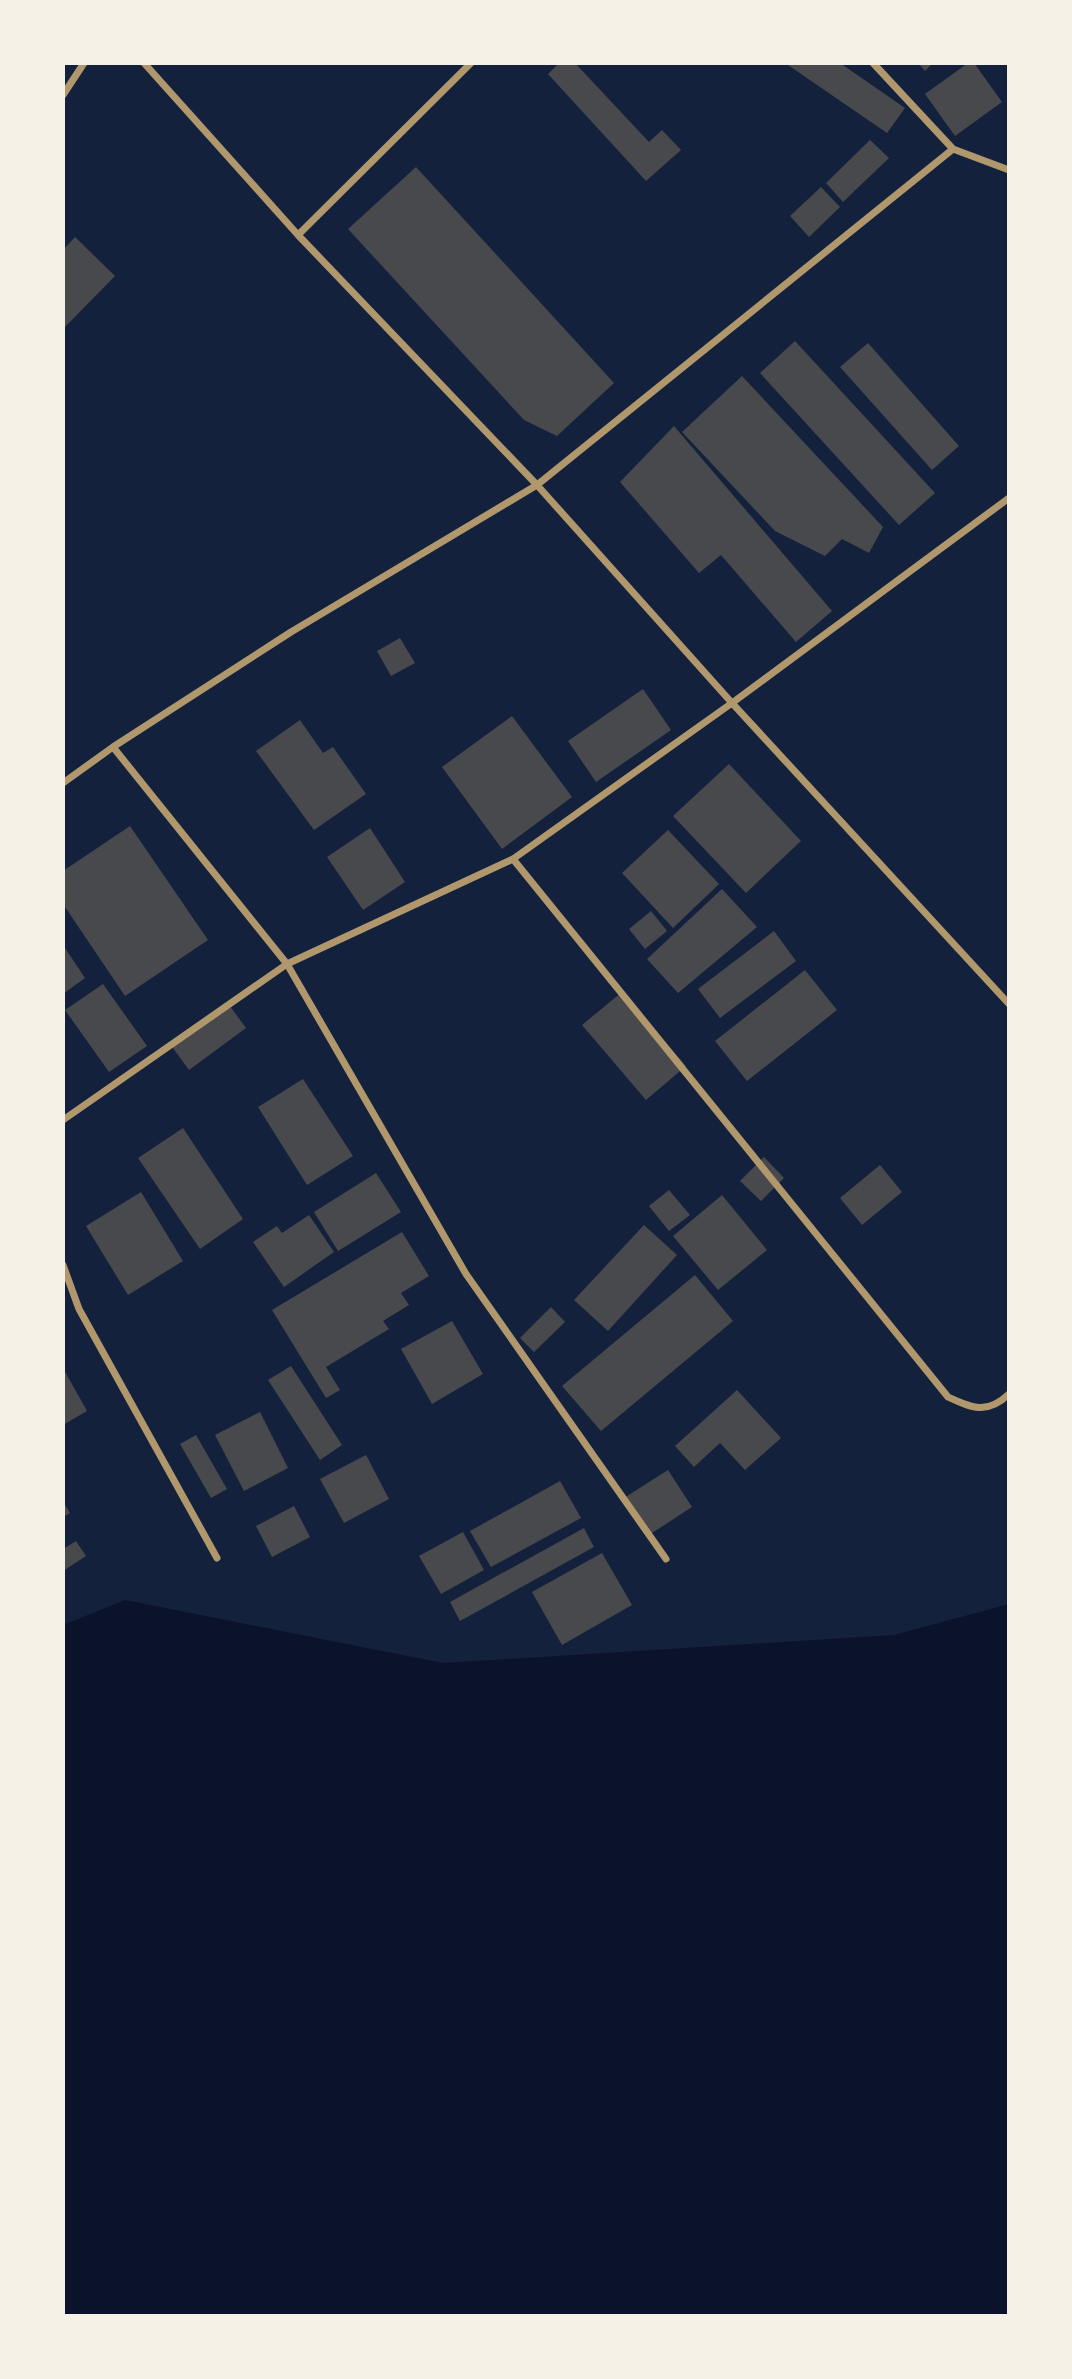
<svg xmlns="http://www.w3.org/2000/svg" width="1072" height="2379" font-family="Barlow,sans-serif">
  <style>
    .water { fill: #0b132b }
    .building { fill: #48494c }
    .lines { fill: none; stroke-linecap: round; stroke-linejoin: round }
    .minor { stroke: #b1986c; stroke-width: 7 }
  </style>
  <rect width="100%" height="100%" fill="#14213d"/>
  <path class="water" d="M125 1600 443 1663 894 1635 1009 1604V2316H63V1625Z"/>
  <path class="building" d="M559 63H575L649 142 662 130 681 150 646 181 548 74Z
    M785 63H840L905 108 887 133Z
    M918 63H933L925 71Z
    M968 63H974L1002 102 955 136 925 94Z
    M870 140 889 158 843 202 826 183Z
    M416 167 614 383 557 436 524 420 348 229Z
    M821 187 840 207 809 237 790 216Z
    M75 237 115 276 63 329V250Z
    M795 341 935 493 899 525 760 373Z
    M868 343 959 446 932 470 840 367Z
    M742 376 883 527 869 553 842 539 825 556 775 531 682 432Z
    M674 426 832 611 796 642 721 555 699 573 620 482Z
    M400 638 415 663 391 676 377 651Z
    M643 689 671 730 596 782 568 741Z
    M512 716 572 797 502 849 442 767Z
    M300 720 323 753 333 747 366 794 314 830 256 751Z
    M729 764 801 841 746 893 673 816Z
    M130 826 208 940 125 996 63 904V871Z
    M370 828 405 882 363 910 327 857Z
    M668 830 719 884 673 928 622 873Z
    M722 889 757 927 678 993 647 959Z
    M651 911 667 931 645 949 629 929Z
    M774 931 796 961 720 1018 698 989Z
    M63 945 85 978 63 994Z
    M805 970 837 1010 747 1081 715 1041Z
    M103 984 147 1046 109 1072 65 1010Z
    M622 992 686 1066 646 1100 582 1025Z
    M227 1002 246 1028 189 1070 170 1044Z
    M303 1079 353 1156 307 1185 258 1107Z
    M183 1128 243 1219 200 1249 138 1158Z
    M764 1157 784 1178 761 1201 740 1181Z
    M880 1165 902 1192 862 1225 840 1198Z
    M376 1173 401 1212 338 1251 314 1212Z
    M669 1190 690 1215 669 1231 649 1206Z
    M141 1192 183 1261 128 1295 86 1226Z
    M722 1195 767 1250 718 1290 673 1236Z
    M309 1215 334 1252 284 1287 253 1242 277 1226 282 1233Z
    M644 1225 677 1255 608 1331 574 1300Z
    M402 1232 429 1276 401 1293 409 1305 383 1321 389 1329 326 1367 340 1390 326 1398 272 1310Z
    M695 1275 733 1321 601 1431 562 1386Z
    M551 1307 565 1322 534 1352 520 1338Z
    M452 1321 483 1374 432 1404 401 1349Z
    M291 1366 342 1445 320 1460 268 1380Z
    M63 1368 87 1411 63 1425Z
    M737 1390 781 1438 745 1470 720 1443 694 1467 675 1446Z
    M260 1412 288 1468 244 1491 215 1435Z
    M196 1435 227 1489 211 1498 180 1444Z
    M366 1455 389 1499 344 1523 320 1479Z
    M668 1470 692 1507 649 1535 624 1498Z
    M560 1481 581 1518 491 1567 470 1531Z
    M63 1502 70 1513 63 1517Z
    M294 1506 310 1537 272 1557 256 1526Z
    M584 1528 594 1547 460 1621 450 1602Z
    M463 1532 484 1570 441 1594 419 1556Z
    M76 1541 86 1556 63 1571V1549Z
    M602 1553 632 1605 562 1645 532 1592Z"/>
  <g class="lines">
    <path class="minor" d="M144 63 298 235 537 485 732 703 1009 1004
      M873 63 953 149 1009 170
      M63 95 84 63
      M298 235 471 63
      M113 747 287 964 466 1274 666 1559
      M63 783 113 747 291 632 537 485 953 149
      M513 859 948 1397C972 1408 987 1415 1009 1394
      M63 1120 287 964 513 859 732 703 1009 498
      M63 1265 79 1309 217 1558"/>
  </g>
  <rect width="1072" height="2379" fill="none" stroke="#f6f1e7" stroke-width="130"/>
</svg>
